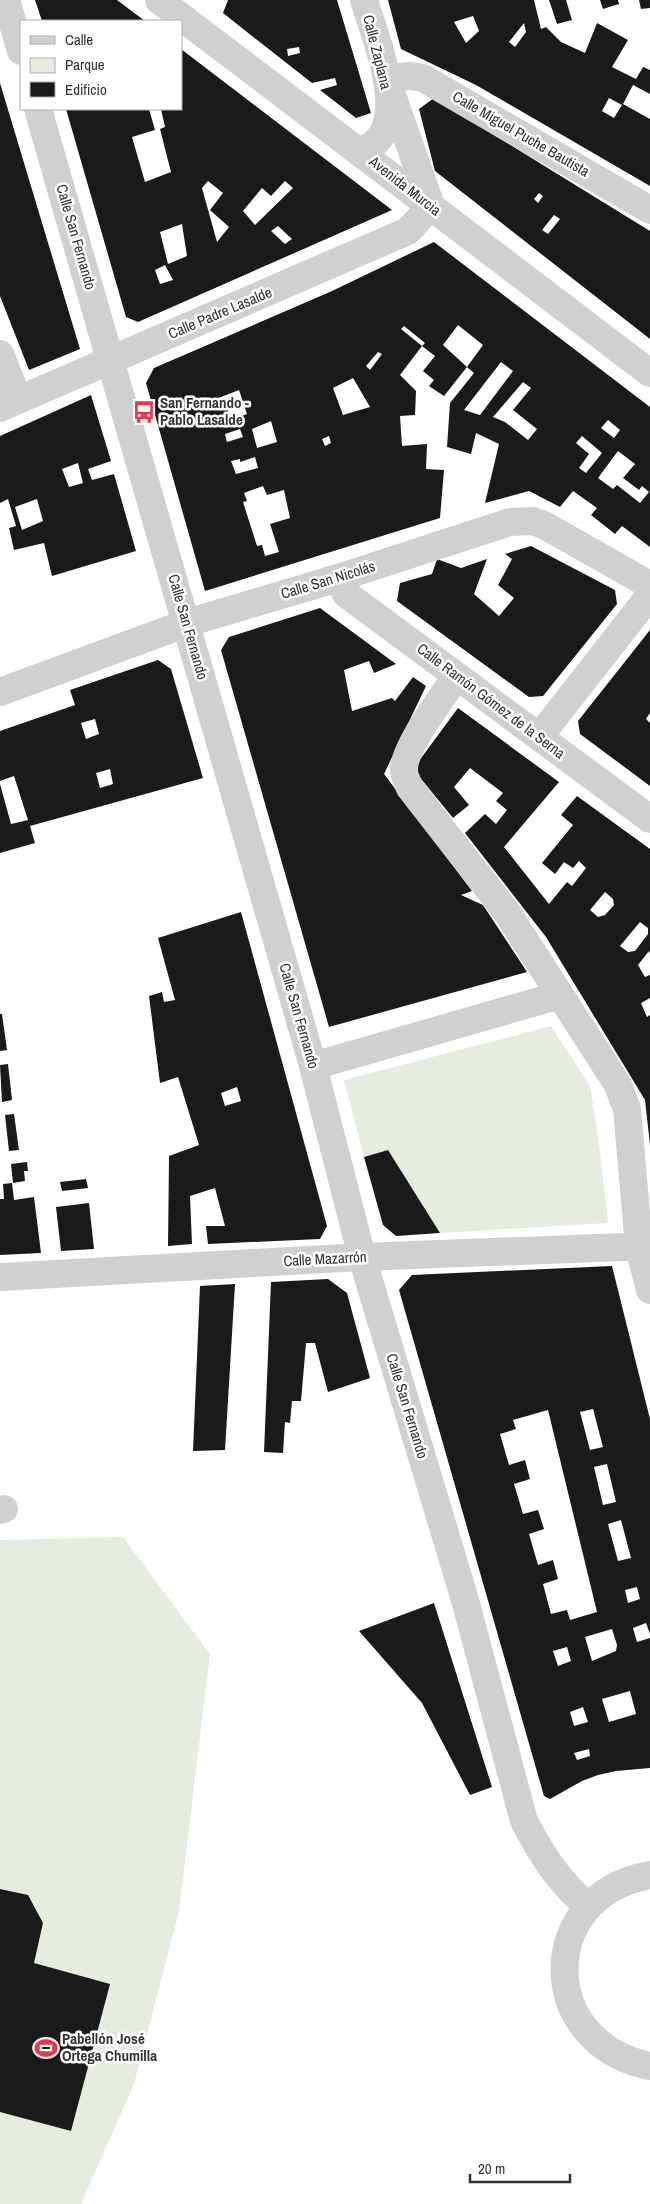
<svg xmlns="http://www.w3.org/2000/svg" width="650" height="2204" font-family="'Archivo Narrow',sans-serif">
  <style>
    .green { fill: #e6ecdf }
    .building { fill: #1a1a1a; fill-rule: evenodd }
    .lines { fill: none; stroke-linecap: round; stroke-linejoin: round }
    .minor { stroke: #d0d0d0; stroke-width: 28 }
    .labels { text-anchor: middle; stroke-width: 5; stroke-linejoin: round; paint-order: stroke }
    .street-label { font-size: 15px; fill: #333; stroke: #fff }
    .poi-label { font-size: 15px; font-weight: bold; fill: #333; stroke: #fff; text-anchor: start }
  </style>
  <rect width="100%" height="100%" fill="#fff"/>
  <path class="green" d="M551 1026 590 1086 598 1135 608 1223 440 1233 388 1150 364 1157 344 1080Z
    M123 1537 210 1654 179 1912 134 2084 81 2204H0V1540Z"/>
  <path class="building" d="M35 0H117L145 21H42Z
    M228 0H337L371 113 356 118 320 90 337 85 335 78 312 83 252 36 223 13ZM299 47 300 53 288 56 287 49Z
    M388 0H534L541 29 546 27 561 42 585 53 597 23 628 40 612 67 636 79 643 67 650 70V94L633 85 623 104 650 119V186L476 85 401 49ZM473 16 479 31 466 43 454 22ZM524 23 526 32 515 47 509 42ZM609 98 622 105 614 118 602 111Z
    M549 0H566L572 20 557 24Z
    M600 0H618L619 4 603 9Z
    M639 0H650V8L641 9Z
    M181 49 392 210 138 322 126 317 66 109H149L155 130 132 137 145 182 171 172 160 129 165 127 161 109H181ZM208 181 223 193 210 210 229 227 217 242 202 188ZM285 181 293 188 255 225 243 211 262 188 271 196ZM182 224 187 256 168 264 160 232ZM278 226 292 239 285 244 271 231ZM165 265 173 280 160 284 155 270Z
    M0 83 80 349 29 370 0 296Z
    M434 98 650 231V339L435 171 419 109ZM539 193 543 196 538 203 534 199ZM554 215 560 219 548 234 542 230Z
    M434 242 650 407V547L622 526 615 534 591 515 597 508 573 491 560 507 529 491 485 503 499 444 476 433 471 454 447 447 450 403 474 373 467 367 483 345 458 325 443 345 467 367 444 396 429 386 434 380 423 371 435 356 422 346 425 343 404 326 401 329 422 346 400 375 416 391 415 415 400 416 402 446 427 444 426 469 444 470 440 518 205 591 146 383 154 368 332 291ZM378 352 382 354 370 370 366 366ZM501 362 513 371 480 415 464 410ZM353 378 370 407 343 415 333 388ZM523 382 531 388 513 410 537 429 528 440 505 422 493 417ZM239 390 247 414 231 420 227 408 220 410 216 399ZM608 420 620 430 614 438 601 428ZM271 421 277 442 257 448 252 429ZM240 429 243 437 227 442 225 434ZM329 436 331 443 325 446 322 439ZM582 436 602 453 586 473 579 468 589 454 576 443ZM618 451 635 464 623 478 639 490 642 486 649 492 640 503 617 485 613 489 598 478ZM255 457 258 468 236 474 231 461 240 459V462ZM263 486 267 495 284 490 290 518 270 524 279 552 265 556 262 545 257 546 243 502 247 501 244 493Z
    M91 395 111 461 88 469 92 480 114 474 136 551 52 576 44 543 14 550 9 528 16 526 8 499 0 503V436ZM78 463 83 483 69 487 62 469ZM37 499 43 521 22 530 15 507Z
    M531 546 615 590 617 604 543 696 529 697 397 601 400 583 432 574 437 559 461 568 487 559 474 594 499 616 514 598 498 585 512 559 505 554Z
    M320 608 396 664 374 673 369 661 344 670 352 711 392 698 395 701 413 677 426 686 384 774 472 891 461 895 483 905 527 972 329 1027 221 650 229 637Z
    M650 630V713L646 719 650 723V786L580 734 578 721Z
    M158 660 171 669 203 778 30 826 35 843 0 853V784L11 824 28 820 14 776 0 781V731L75 705 70 690ZM95 719 99 734 86 739 81 723ZM110 769 113 784 100 788 96 773Z
    M458 708 559 782 504 847 549 904 567 882 572 886 586 868 579 861 573 868 564 862 555 874 542 863 573 825 561 815 577 796 650 849V954L649 951 638 965 645 977 650 975V998L641 1003 647 1017 650 1015V1145L645 1100 546 937 465 833 485 814 496 824 507 810 496 801 503 793 470 768 454 787 469 805 453 818 413 769ZM605 892 613 899 614 905 605 915 598 917 590 910ZM640 922 648 928V934L635 951 628 952 620 946Z
    M241 912 327 1226 320 1239 208 1244 206 1226H225L215 1188 190 1196 192 1244 168 1246 169 1156 199 1145 178 1077 160 1083 149 996 162 992 164 1002 175 1000 158 938ZM237 1087 241 1101 225 1106 221 1093Z
    M0 1014H2L7 1050 0 1051Z
    M8 1064 12 1100 2 1102 0 1065Z
    M14 1114 19 1150 9 1151 5 1115Z
    M388 1150 440 1233 396 1236 383 1225 364 1157Z
    M27 1162 28 1171H24L25 1181 13 1183 11 1164Z
    M86 1179 88 1188 62 1191 60 1182Z
    M12 1183 14 1200 34 1197 41 1253 0 1255V1199H4L3 1184Z
    M89 1203 94 1249 61 1251 56 1207Z
    M612 1266 650 1419V1634L646 1623 633 1628 637 1642 650 1638V1768L616 1771 598 1775 582 1781 550 1799 544 1796 399 1290 412 1275ZM593 1409 603 1447 590 1450 580 1412ZM548 1410 597 1612 570 1620 567 1610 551 1614 543 1584 558 1579 553 1560 538 1565 529 1534 544 1529 538 1510 523 1514 514 1484 530 1479 525 1460 509 1465 500 1434 516 1429 513 1420ZM607 1464 616 1502 603 1505 594 1467ZM621 1520 631 1558 618 1561 608 1524ZM637 1587 640 1599 628 1603 625 1590ZM612 1629 617 1645 616 1651 592 1661 585 1637ZM567 1647 571 1661 558 1666 553 1651ZM630 1691 636 1714 609 1722 602 1699ZM583 1707 588 1722 574 1726 570 1712ZM589 1749 590 1756 577 1760 574 1753Z
    M328 1279 347 1293 370 1378 328 1392 315 1343H306L301 1401H292L290 1423 285 1422 283 1453 264 1452 271 1282Z
    M235 1284 225 1450 193 1451 200 1286Z
    M434 1603 492 1787 470 1795 422 1703 359 1631Z
    M0 1889 28 1895 43 1923 34 1963 110 1984 71 2131 0 2112Z"/>
  <g class="lines">
    <path class="minor" d="M6 0 21 51
      M159 0 650 373
      M386 78 411 76 423 78 650 210
      M38 109 313 1066 362 1257 465 1600 524 1821C543 1857 557 1879 588 1907
      M360 151C417 133 375 39 364 0
      M0 354 18 399
      M0 408 408 231 431 206 389 86
      M338 578 346 594 650 819
      M457 676C444 694 403 749 404 770 404 776 407 782 410 788L508 914 618 1085 627 1109 639 1247 650 1290
      M0 692 187 623 338 578 510 522 533 521 544 525 650 585
      M539 737 650 595
      M313 1066 560 995
      M0 1277 362 1257 650 1246
      M0 1510 4 1509
      M650 1875C536 1895 536 2043 650 2066"/>
  </g>
  <defs>
    <symbol id="bus-bare" viewBox="-9 -9 18 18"><path d="M-5-6H5V4H4V6H2V4H-2V6H-4V4H-5ZM-3.5-4V0h7V-4ZM-3.5 1.2v1.5H-2V1.2ZM2 1.2v1.5H3.5V1.2Z" fill="#e63946" stroke="#fff" stroke-width="2.5" paint-order="stroke"/></symbol>
    <symbol id="stadium-bare" viewBox="-9 -9 18 18"><path d="M0-5a6.5 5 0 1 0 0 10a6.5 5 0 1 0 0-10ZM-3.5-1.8h7v3.6h-7Z" fill="#e63946" stroke="#fff" stroke-width="2.5" paint-order="stroke"/></symbol>
  </defs>
  <g fill-rule="evenodd">
    <use href="#bus-bare" x="128" y="396" width="32" height="32"/>
    <use href="#stadium-bare" x="30" y="2032" width="32" height="32"/>
  </g>
  <g class="labels">
    <g class="street-label">
      <text transform="translate(377 52) rotate(76)" y="5">Calle Zaplana</text>
      <text transform="translate(521 134) rotate(30)" y="5">Calle Miguel Puche Bautista</text>
      <text transform="translate(405 186) rotate(38)" y="5">Avenida Murcia</text>
      <text transform="translate(76 237) rotate(74)" y="5">Calle San Fernando</text>
      <text transform="translate(220 313) rotate(-23)" y="5">Calle Padre Lasalde</text>
      <text transform="translate(328 580) rotate(-17)" y="5">Calle San Nicolás</text>
      <text transform="translate(188 627) rotate(74)" y="5">Calle San Fernando</text>
      <text transform="translate(491 701) rotate(37)" y="5">Calle Ramón Gómez de la Serna</text>
      <text transform="translate(299 1016) rotate(74)" y="5">Calle San Fernando</text>
      <text transform="translate(325 1259) rotate(-3)" y="5">Calle Mazarrón</text>
      <text transform="translate(407 1406) rotate(73)" y="5">Calle San Fernando</text>
    </g>
    <g class="poi-label">
      <text x="160" y="408">San Fernando -<tspan x="160" dy="17">Pablo Lasalde</tspan></text>
      <text x="62" y="2044">Pabellón José<tspan x="62" dy="17">Ortega Chumilla</tspan></text>
    </g>
  </g>
  <rect x="20" y="20" width="162" height="90" fill="#ffffff" stroke="#adadad"/>
  <rect x="30" y="36" width="25" height="8" fill="#d0d0d0" stroke="#adadad"/>
  <text x="65" y="45" font-size="15" fill="#333333">Calle</text>
  <rect x="30" y="58" width="25" height="15" fill="#e6ecdf" stroke="#adadad"/>
  <text x="65" y="70" font-size="15" fill="#333333">Parque</text>
  <rect x="30" y="82" width="25" height="15" fill="#1a1a1a" stroke="#adadad"/>
  <text x="65" y="95" font-size="15" fill="#333333">Edificio</text>
  <path d="M470 2174v8h100v-8" fill="none" stroke="#333333" stroke-width="2.5"/>
  <text x="478" y="2174" font-size="15" fill="#333333" stroke="#ffffff" stroke-width="4" paint-order="stroke">20 m</text>
</svg>
